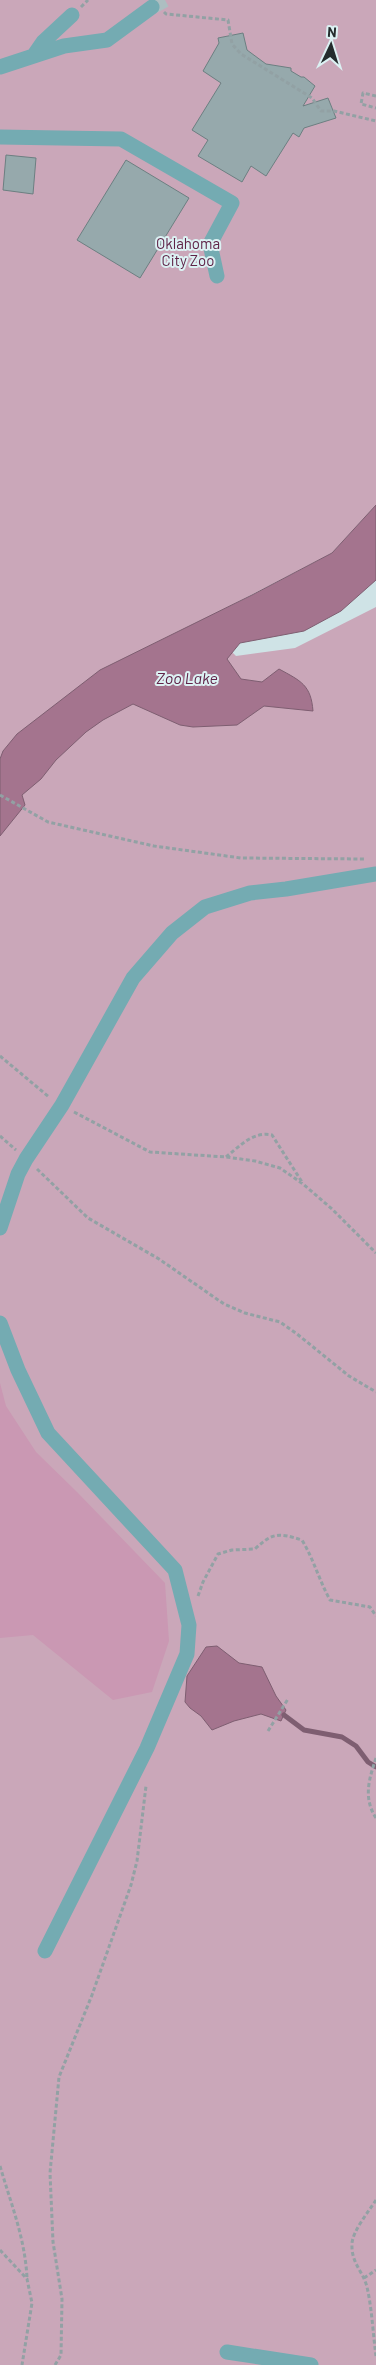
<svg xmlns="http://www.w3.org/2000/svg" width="376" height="2365" font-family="Barlow,sans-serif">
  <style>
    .green { fill: #caa7b9 }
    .forest { fill: #ca98b3 }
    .water { fill: #a4748e; stroke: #7e5e71 }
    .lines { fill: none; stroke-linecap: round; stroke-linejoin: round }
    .stream { stroke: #7e5e71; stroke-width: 5 }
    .building { fill: #96a9ac; stroke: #6c7f81 }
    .minor-tunnel { stroke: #adbec1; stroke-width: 15; stroke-dasharray: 15 8; stroke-linecap: butt }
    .path { stroke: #92a1a4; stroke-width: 3; stroke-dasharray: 4 2.5; stroke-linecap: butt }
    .minor { stroke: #74abb2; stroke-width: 15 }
    .labels { text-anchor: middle; stroke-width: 4; stroke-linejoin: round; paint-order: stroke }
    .park-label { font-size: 15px; fill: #5f2347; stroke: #dcf1f3 }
    .water-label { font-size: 16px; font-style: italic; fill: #602449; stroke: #dcf1f3 }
  </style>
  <rect width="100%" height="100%" fill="#cfe3e6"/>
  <path class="green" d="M0 0H376V505L332 553 201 621 236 656 295 648 376 607V2365H0Z"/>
  <path class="forest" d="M0 1383 6 1406 36 1452 77 1492 165 1583 169 1641 152 1692 113 1700 33 1635 0 1638Z"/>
  <path class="water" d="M376 505V580L341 611 304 631 240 643 227 659 241 679 262 682 279 669C301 681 311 685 313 711L264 706 237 725 193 727 180 725 133 704 103 720 86 732 56 760 41 779 22 795 25 805 0 836V759L3 751 17 734 100 670 252 595 332 553Z
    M217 1646 239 1663 262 1667 276 1696 286 1710 281 1721 261 1714 234 1721 212 1730 201 1716 190 1708 185 1702 187 1676 206 1647Z"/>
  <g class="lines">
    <path class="stream" d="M284 1715 304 1730 342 1737 356 1746 368 1762 376 1767"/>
  </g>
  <path class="building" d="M243 33 247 50 266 64 291 68V71L301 77H304L315 86 303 106 328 98 336 118 304 128 299 137 293 133 266 176 251 166 242 182 198 156 208 140 192 130 221 83 203 71 219 43 218 38Z
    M6 155 36 158 33 194 3 190Z
    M126 160 189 198 140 278 77 240Z"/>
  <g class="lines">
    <path class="minor-tunnel" d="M152 7 165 0"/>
    <path class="path" d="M81 7 88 0
      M164 12 166 14 228 20 232 44 241 54 312 98 321 111H334L376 121
      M376 96 363 93 361 104 376 108
      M0 795 48 822 154 846 241 858 364 859
      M0 1056 49 1097
      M74 1112 150 1152 226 1157 255 1161 280 1168 303 1184 332 1209 376 1253
      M0 1136 16 1150
      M226 1157C240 1146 253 1131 272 1135L302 1182
      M37 1169 88 1218 159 1259 224 1304 245 1313 280 1322 297 1334 349 1376 376 1392
      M198 1596 203 1582 218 1554 232 1550 255 1549C273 1532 279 1533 302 1540 314 1560 319 1580 330 1600L370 1607 376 1616
      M268 1731 288 1699
      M376 1758C369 1779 363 1798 376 1818
      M0 2166C11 2204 25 2238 27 2278
      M376 2200C369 2211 352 2232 352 2244 351 2263 363 2271 367 2287 372 2309 373 2334 376 2356
      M0 2250 27 2279 32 2303 22 2365
      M364 2278 376 2270
      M55 2365 61 2355 62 2299 53 2242 50 2173 59 2077 92 1995 131 1885 137 1861 146 1786"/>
    <path class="minor" d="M34 55 43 42 72 15
      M0 67 64 46 107 40 152 7
      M0 137 121 139 232 203 210 244 217 276
      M0 1228 18 1174 26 1159 62 1105 133 978 172 933 205 907 250 893 286 889 376 874
      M0 1323 18 1370 48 1433 175 1570 189 1625 187 1654 147 1748 45 1951
      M227 2352 311 2365"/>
  </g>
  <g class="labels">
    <g class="park-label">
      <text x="188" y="249">Oklahoma<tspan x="188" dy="17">City Zoo</tspan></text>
    </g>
    <g class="water-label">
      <text x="187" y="684">Zoo Lake</text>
    </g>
  </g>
  <g transform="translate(331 45) rotate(4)" stroke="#dcf1f3" stroke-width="4" paint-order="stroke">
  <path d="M0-4L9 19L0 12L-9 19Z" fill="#242c2d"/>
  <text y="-8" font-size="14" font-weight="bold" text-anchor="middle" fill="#242c2d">N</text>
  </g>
</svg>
